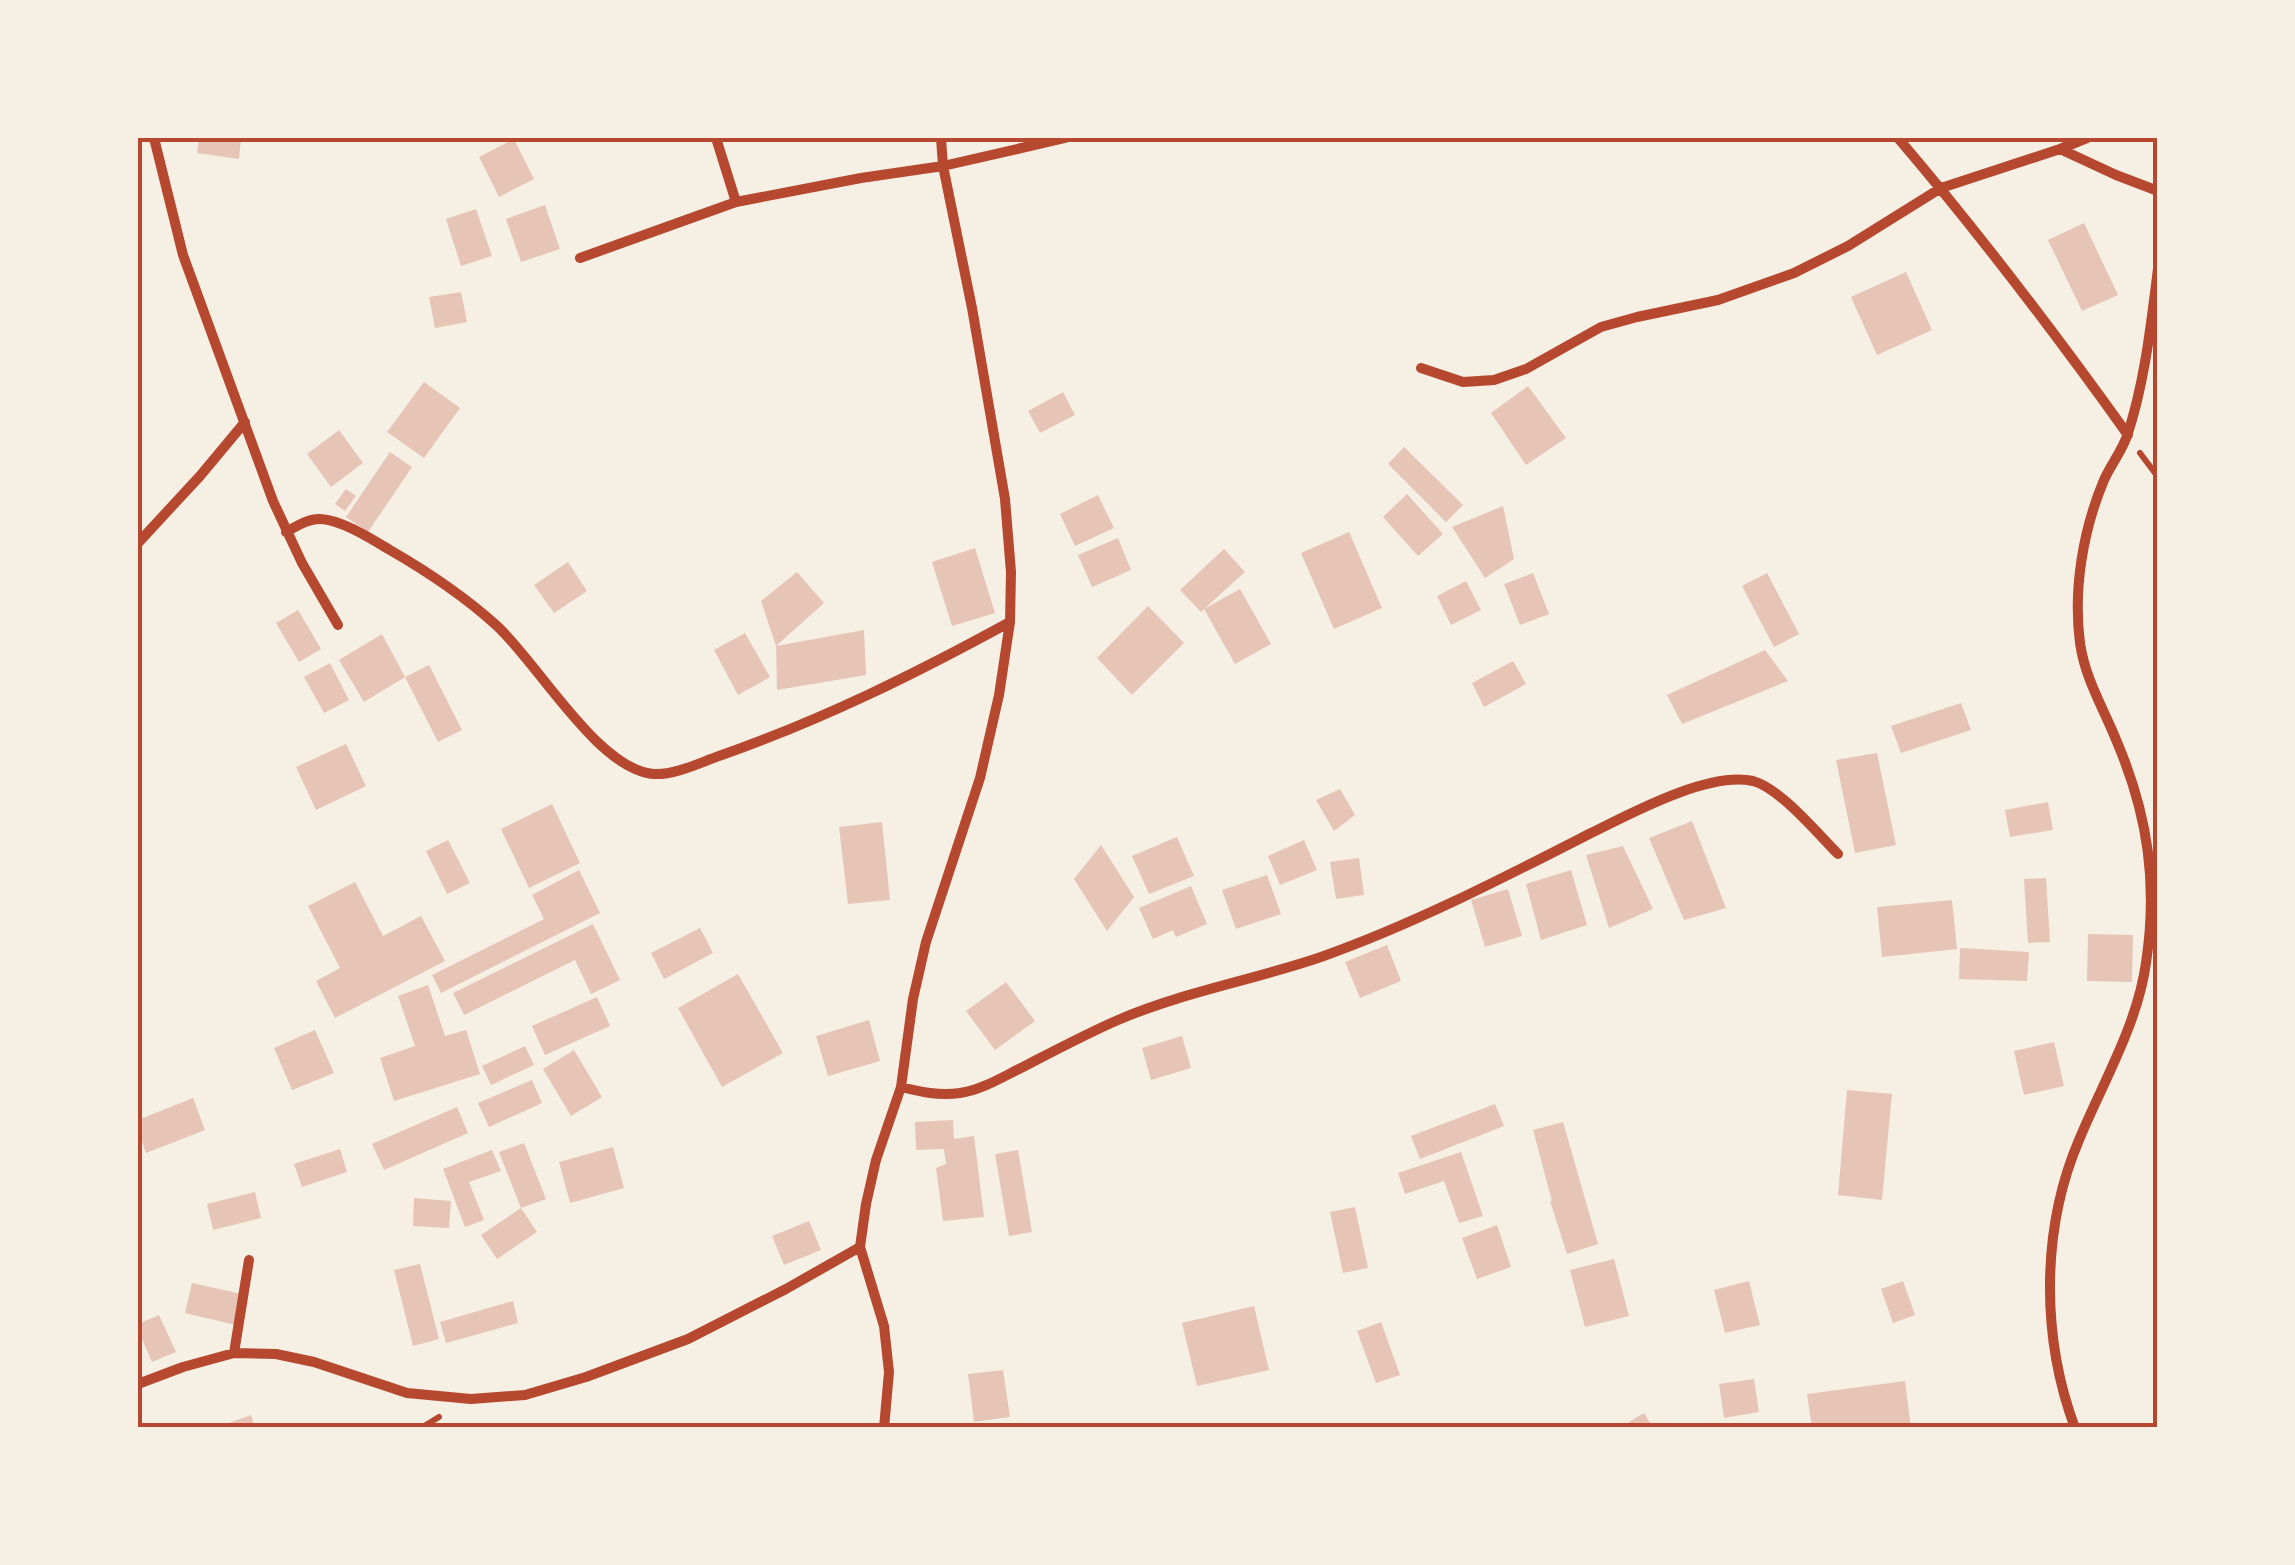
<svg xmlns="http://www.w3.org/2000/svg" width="2295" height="1565" font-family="'Varela Round',sans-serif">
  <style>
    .building { fill: #e6c5b7 }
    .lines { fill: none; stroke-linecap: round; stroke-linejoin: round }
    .path { stroke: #b5482f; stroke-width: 6 }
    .minor { stroke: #b5482f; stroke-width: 10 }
    .neatline { fill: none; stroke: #b5482f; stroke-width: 4 }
  </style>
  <rect width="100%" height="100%" fill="#f6efe4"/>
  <path class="building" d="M199 138H241L239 159 197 153Z
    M514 139 534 179 499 197 479 157Z
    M545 205 560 249 521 262 506 219Z
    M476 209 492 256 461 266 446 219Z
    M2084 223 2118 295 2082 311 2048 240Z
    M1906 272 1932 330 1877 355 1851 297Z
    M461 292 467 322 435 328 429 297Z
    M424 382 460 408 424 458 387 432Z
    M1528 386 1566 438 1526 465 1491 413Z
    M1063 392 1075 415 1040 433 1028 411Z
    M339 430 363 463 331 487 307 454Z
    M1404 447 1463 505 1446 522 1388 464Z
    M390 452 412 467 368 532 346 517Z
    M346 489 356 496 345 511 335 504Z
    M1407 494 1443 534 1418 556 1383 517Z
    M1098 495 1114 528 1075 546 1060 514Z
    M1503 506 1514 559 1485 578 1452 527Z
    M1349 532 1382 608 1334 629 1301 553Z
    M1118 538 1131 570 1092 587 1078 555Z
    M975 548 995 613 952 626 932 562Z
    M1224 549 1245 572 1204 609 1240 589 1271 644 1235 664 1204 609 1201 612 1180 590Z
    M568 562 587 591 554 613 534 585Z
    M797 572 824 603 776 646 864 630 866 675 777 690 776 646 761 601Z
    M1533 573 1549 614 1520 625 1504 584Z
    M1767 573 1799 634 1774 647 1742 586Z
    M1466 581 1481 610 1451 625 1437 596Z
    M1148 606 1184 643 1132 695 1097 658Z
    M298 610 321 649 299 662 276 623Z
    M745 633 770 677 738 695 714 650Z
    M382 634 405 677 429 665 462 730 438 742 405 677 364 702 339 660Z
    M1765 650 1788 681 1682 724 1667 695Z
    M1513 661 1526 684 1484 707 1472 683Z
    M330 663 349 700 324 713 304 677Z
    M1961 703 1971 730 1901 753 1891 726Z
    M346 744 366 786 316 810 296 767Z
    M1877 753 1896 845 1855 853 1836 760Z
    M1340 789 1355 815 1334 831 1316 800Z
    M2048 802 2053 830 2010 837 2005 810Z
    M552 804 580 863 529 888 501 829Z
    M1692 821 1726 908 1684 920 1649 838Z
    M882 822 890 900 848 904 839 827Z
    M1177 837 1194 876 1149 894 1132 856Z
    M448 840 470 883 447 894 426 851Z
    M1304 840 1317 870 1280 885 1268 856Z
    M1101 845 1134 897 1107 931 1074 879Z
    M1623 846 1653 909 1609 928 1586 855Z
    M1359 858 1364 895 1336 899 1330 862Z
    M579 870 600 913 441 993 432 975 544 919 532 895Z
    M1571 870 1587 925 1541 940 1526 884Z
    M1267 875 1281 914 1236 929 1222 890Z
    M2046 878 2050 942 2028 943 2024 879Z
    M355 882 383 936 421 916 445 961 335 1018 316 981 340 968 308 906Z
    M1191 886 1207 924 1176 937 1173 930 1153 939 1139 908Z
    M1508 889 1522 936 1485 947 1471 900Z
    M1952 900 1957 949 1882 957 1877 907Z
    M593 924 620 980 591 994 575 960 464 1015 453 993Z
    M700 928 713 953 664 979 651 953Z
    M2088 934 2133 935 2132 982 2087 981Z
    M1387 945 1401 981 1360 998 1345 962Z
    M1960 948 2029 952 2027 981 1959 979Z
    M738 974 783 1053 722 1087 678 1008Z
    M1006 982 1035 1021 995 1050 966 1011Z
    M428 985 445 1036 466 1030 480 1074 394 1101 380 1058 415 1046 398 996Z
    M597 997 610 1026 545 1055 532 1026Z
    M869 1020 880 1061 828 1076 816 1036Z
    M315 1030 334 1073 292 1090 274 1048Z
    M1182 1036 1191 1068 1151 1080 1142 1048Z
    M2054 1042 2064 1086 2024 1095 2014 1051Z
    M525 1046 534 1065 491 1085 482 1066Z
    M574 1050 602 1097 571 1116 543 1069Z
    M532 1080 542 1103 489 1127 478 1103Z
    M1847 1090 1892 1094 1882 1200 1838 1195Z
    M193 1098 205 1130 146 1153 138 1131V1120Z
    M1495 1104 1504 1126 1420 1159 1411 1136Z
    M457 1107 468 1133 384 1170 372 1144Z
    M953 1120 954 1139 974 1136 984 1217 943 1221 936 1168 946 1164 944 1149 916 1150 915 1122Z
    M1563 1122 1598 1244 1567 1254 1550 1201H1552L1533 1130Z
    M524 1143 546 1199 521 1208 537 1232 497 1259 481 1235 521 1208 499 1152Z
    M613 1147 624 1188 570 1203 559 1162Z
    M340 1149 347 1172 302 1187 294 1164Z
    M492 1150 501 1171 469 1182 484 1220 465 1227 443 1169Z
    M1018 1150 1032 1232 1009 1236 995 1154Z
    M1461 1152 1483 1216 1459 1223 1444 1181 1405 1194 1398 1173Z
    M255 1192 261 1218 213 1230 207 1204Z
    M414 1198 451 1201 449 1228 413 1226Z
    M1355 1207 1368 1268 1343 1273 1330 1212Z
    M809 1221 821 1250 784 1265 772 1236Z
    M1497 1225 1511 1267 1477 1279 1462 1238Z
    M1614 1259 1629 1316 1585 1327 1570 1270Z
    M420 1264 439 1339 413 1346 394 1270Z
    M1749 1281 1760 1325 1725 1333 1714 1290Z
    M1903 1281 1915 1315 1893 1323 1881 1289Z
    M192 1283 242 1294 236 1325 185 1313Z
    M513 1301 518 1323 446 1343 440 1322Z
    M1254 1306 1269 1370 1197 1386 1182 1323Z
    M159 1315 176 1352 152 1362 138 1330V1324Z
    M1381 1322 1400 1375 1376 1383 1357 1331Z
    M1003 1370 1010 1417 974 1422 968 1374Z
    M1754 1379 1759 1412 1724 1418 1719 1384Z
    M1905 1381 1911 1428H1812L1807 1394Z
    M1644 1413 1653 1428H1632L1629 1422Z
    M251 1415 255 1428H218V1427Z"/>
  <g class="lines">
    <path class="path" d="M2140 453 2158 477
      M421 1428 439 1417"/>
    <path class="minor" d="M154 138 183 255 273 501 302 563 338 625
      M716 138 736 202
      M1898 138C1979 233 2055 333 2128 435
      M2060 149 2116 175 2158 191
      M580 258 736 202 861 178 943 166 1065 138
      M1421 368 1463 382 1494 380 1526 369 1601 327 1637 317 1718 300 1794 273 1848 246 1941 188 2060 149 2087 138
      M286 532C297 526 309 518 321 519 342 520 373 540 390 550 428 572 464 596 496 625 538 663 598 770 654 774 675 775 699 763 719 756 822 720 915 674 1010 622
      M138 543 200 476 245 422
      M901 1087C921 1092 939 1096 960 1093 982 1090 1004 1076 1023 1067 1054 1051 1086 1034 1118 1020 1183 992 1254 980 1321 957 1414 924 1501 879 1589 834 1630 814 1708 771 1753 781 1780 788 1818 834 1838 854
      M234 1353 249 1260
      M138 1384 183 1367 234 1353 276 1354 314 1362 407 1393 471 1399 525 1395 586 1377 688 1339 786 1289 860 1247
      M884 1428 889 1372 884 1326 860 1247 866 1204 876 1160 901 1087 913 999 926 942 980 778 999 695 1010 622 1011 572 1005 499 972 308 943 166 941 138
      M2075 1428C2041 1337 2041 1229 2079 1140 2103 1082 2137 1026 2146 963 2158 884 2148 815 2117 742 2104 709 2085 679 2080 643 2073 589 2083 530 2104 480 2111 464 2123 450 2128 433 2145 381 2151 323 2158 269"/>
  </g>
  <rect width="2295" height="1565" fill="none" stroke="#f6efe4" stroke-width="280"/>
  <rect x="140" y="140" width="2015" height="1285" class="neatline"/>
</svg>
